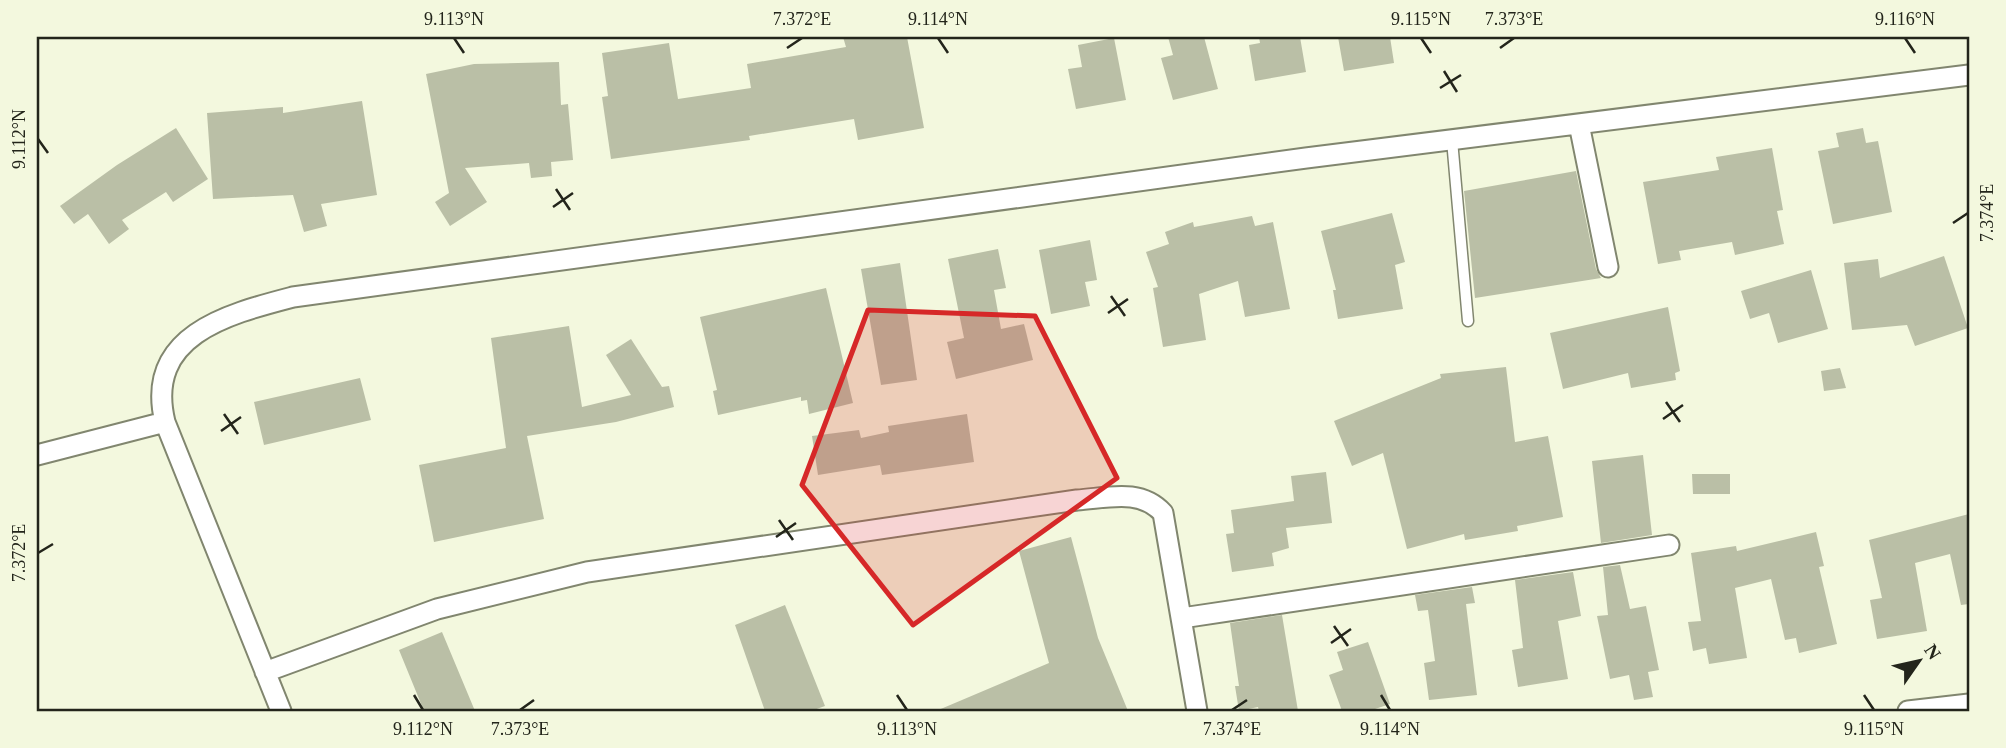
<svg xmlns="http://www.w3.org/2000/svg" width="2006" height="748" font-family="Georgia,serif">
  <style>
    .building { fill: #babfa6 }
    .lines { fill: none; stroke-linecap: round; stroke-linejoin: round }
    .service-casing { stroke: #81866f; stroke-width: 13 }
    .minor-casing { stroke: #81866f; stroke-width: 23 }
    .service { stroke: #fff; stroke-width: 10 }
    .minor { stroke: #fff; stroke-width: 19 }
    .marked { fill: #d62828; fill-opacity: 0.2; stroke: #d62828; stroke-width: 5; stroke-linejoin: round }
    .ticks { fill: none; stroke: #23251b; stroke-width: 2.5 }
    .neatline { fill: none; stroke: #23251b; stroke-width: 2.5 }
    .ticks-label { font-size: 18px; text-anchor: middle; fill: #23251b }
  </style>
  <rect width="100%" height="100%" fill="#f3f8de"/>
  <path class="building" d="M843 37H907L924 128 858 140 854 119 749 136 750 140 611 159 602 97 608 96 602 53 669 43 678 99 751 88 747 64 846 47Z
    M1168 37H1204L1218 89 1173 100 1161 58 1173 55Z
    M1259 37H1300L1306 72 1255 81 1249 45 1260 43Z
    M1338 37H1390L1394 63 1344 71Z
    M1114 38 1126 100 1076 109 1068 69 1082 67 1078 45Z
    M559 62 561 105 568 104 573 160 551 162 552 176 531 178 529 163 465 168 487 202 450 226 435 202 449 193 426 74 474 64Z
    M362 101 377 195 321 204 327 226 304 232 293 195 213 199 207 113 283 107V113Z
    M176 128 208 179 173 202 166 192 122 220 129 229 109 244 88 214 74 224 60 206 117 165Z
    M1863 128 1866 143 1878 141 1892 212 1833 224 1818 151 1839 147 1836 133Z
    M1772 148 1783 210 1777 211 1784 244 1735 255 1732 242 1679 251 1681 260 1658 264 1643 182 1719 170 1716 157Z
    M1576 171 1596 269 1601 278 1475 298 1464 191Z
    M1392 213 1405 262 1395 265 1403 309 1338 319 1333 290H1336L1321 231Z
    M1252 216 1255 226 1273 222 1290 309 1245 317 1238 281 1199 294 1206 340 1163 347 1153 288 1158 287 1146 252 1169 244 1165 232 1193 222 1194 227Z
    M1090 240 1097 280 1085 282 1090 306 1051 314 1039 250Z
    M998 249 1006 288 994 290 1001 329 1024 324 1033 360 956 379 947 342 964 338 948 259Z
    M1944 256 1968 328 1915 346 1907 325 1852 330 1844 263 1878 259 1880 278Z
    M900 263 917 380 881 385 861 269Z
    M1811 270 1828 329 1778 343 1769 313 1750 319 1741 291Z
    M826 288 853 403 809 414 807 400 801 401V397L718 415 713 391 717 390 700 317Z
    M1668 307 1680 371 1675 373 1676 380 1631 388 1628 373 1563 389 1550 333Z
    M569 326 582 407 631 395 606 355 631 339 662 387 669 386 674 407 616 422 527 436 544 519 434 542 419 465 506 448 491 338Z
    M1506 367 1515 442 1548 436 1563 517 1517 526 1518 531 1465 540 1464 534 1407 549 1383 453 1352 466 1334 421 1441 378 1440 374Z
    M1840 368 1846 388 1824 391 1821 371Z
    M360 378 371 420 264 445 254 402Z
    M967 414 974 462 882 475 880 465 818 475 812 436 859 430 861 438 889 432 888 426Z
    M1643 455 1652 535 1601 543 1592 461Z
    M1326 472 1332 523 1286 528 1289 548 1272 553 1274 566 1232 572 1226 534 1234 533 1231 510 1294 501 1291 476Z
    M1692 474H1730V494H1693Z
    M1969 514V604L1961 605 1950 554 1915 563 1927 631 1877 639 1870 600 1882 598 1869 540Z
    M1816 532 1824 566 1819 567 1837 644 1799 653 1796 638 1785 640 1771 579 1735 588 1747 658 1709 664 1706 648 1693 651 1688 622 1701 621 1691 553 1736 546 1737 551Z
    M1071 537 1098 638 1128 711H936L1049 663 1019 551Z
    M1620 565 1630 609 1646 606 1659 670 1648 672 1653 697 1634 700 1629 675 1610 679 1597 616 1608 615 1603 567Z
    M1573 572 1581 616 1558 621 1568 679 1518 687 1512 650 1523 648 1515 580Z
    M1472 587 1475 603 1466 604 1477 695 1429 700 1424 663 1435 661 1428 610 1418 611 1415 595Z
    M785 605 825 706 811 711H765L735 625Z
    M1282 615 1298 711H1259L1258 707 1239 711 1235 686H1239L1230 623Z
    M442 632 475 711H424L399 650Z
    M1368 642 1390 704 1369 711H1342L1329 675 1343 670 1337 652Z"/>
  <g class="lines">
    <defs>
      <path id="service" d="M1452 140 1468 321"/>
      <path id="minor" d="M1579 124 1608 267
        M37 455 165 422
        M1182 618 1669 545
        M265 672 437 609 587 572 1077 500C1108 498 1140 488 1163 513L1197 711
        M281 711 165 422C144 335 228 314 293 297L1306 158 1969 75
        M1908 711 1969 704"/>
    </defs>
    <use href="#service" class="service-casing"/>
    <use href="#minor" class="minor-casing"/>
    <use href="#service" class="service"/>
    <use href="#minor" class="minor"/>
  </g>
  <path class="marked" d="M868 310 1035 316 1117 478 913 625 802 485Z"/>
  <path class="ticks" d="M454 38 464 53M938 38 948 53M1421 38 1431 53M1905 38 1915 53M787 48 802 38M1500 48 1514 38M1444 71 1457 92M1440 88 1461 75M38 139 48 153M556 189 570 210M553 207 573 193M1953 223 1968 213M1111 296 1125 316M1108 313 1128 299M1666 402 1680 422M224 414 238 434M1663 419 1683 405M221 431 241 417M779 520 793 540M776 537 796 523M38 553 53 544M1334 626 1348 646M1331 643 1351 629M414 695 423 710M897 695 907 710M1381 695 1390 710M1864 695 1874 710M520 710 534 700M1232 710 1247 700"/>
  <rect width="2006" height="748" fill="none" stroke="#f3f8de" stroke-width="77"/>
  <g transform="translate(1919 661) rotate(56)" stroke="#f3f8de" stroke-width="5" paint-order="stroke">
  <path d="M0-5L12 26L0 18L-12 26Z" fill="#23251b"/>
  <text y="-10" font-size="19" font-weight="bold" text-anchor="middle" fill="#23251b">N</text>
  </g>
  <rect x="38" y="38" width="1930" height="672" class="neatline"/>
  <g class="ticks-label">
    <text x="454" y="25">9.113°N</text>
    <text x="802" y="25">7.372°E</text>
    <text x="938" y="25">9.114°N</text>
    <text x="1421" y="25">9.115°N</text>
    <text x="1514" y="25">7.373°E</text>
    <text x="1905" y="25">9.116°N</text>
    <text transform="translate(19 139) rotate(-90)" y="6">9.112°N</text>
    <text transform="translate(1987 213) rotate(-90)" y="6">7.374°E</text>
    <text transform="translate(19 553) rotate(-90)" y="6">7.372°E</text>
    <text x="423" y="735">9.112°N</text>
    <text x="520" y="735">7.373°E</text>
    <text x="907" y="735">9.113°N</text>
    <text x="1232" y="735">7.374°E</text>
    <text x="1390" y="735">9.114°N</text>
    <text x="1874" y="735">9.115°N</text>
  </g>
</svg>
